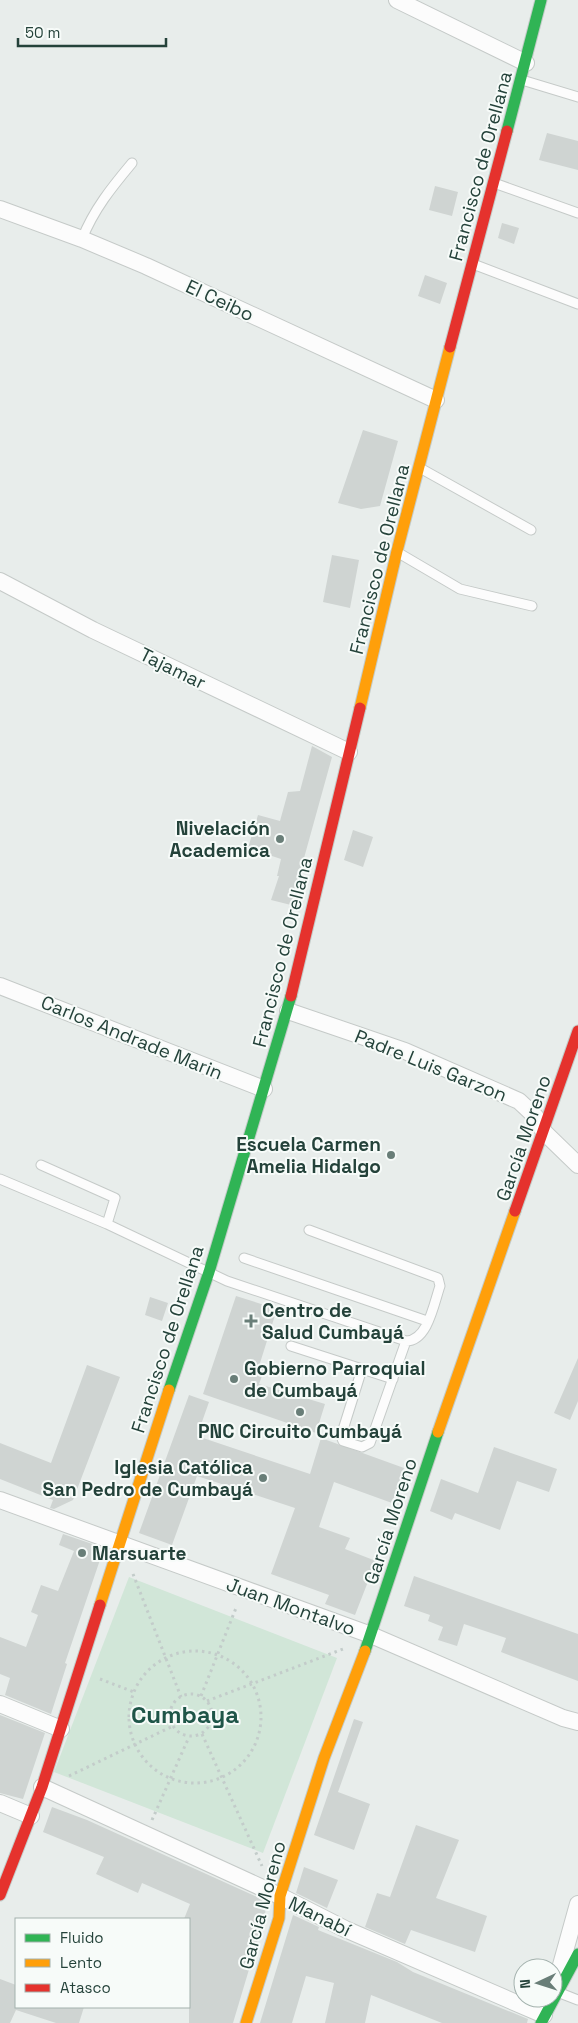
<svg xmlns="http://www.w3.org/2000/svg" width="578" height="2023" font-family="'Space Grotesk',sans-serif">
  <style>
    .green { fill: #d1e6d8 }
    .building { fill: #cfd4d2 }
    .lines { fill: none; stroke-linecap: round; stroke-linejoin: round }
    .lane-casing { stroke: #c5cac8; stroke-width: 11 }
    .street-casing { stroke: #c5cac8; stroke-width: 18 }
    .fast-casing { stroke: #c3cbc8; stroke-width: 13 }
    .slow-casing { stroke: #c3cbc8; stroke-width: 13 }
    .jam-casing { stroke: #c3cbc8; stroke-width: 13 }
    .path { stroke: #c3ccca; stroke-width: 3; stroke-dasharray: 2.5 4; stroke-linecap: butt }
    .lane { stroke: #fcfcfc; stroke-width: 9 }
    .street { stroke: #fcfcfc; stroke-width: 16 }
    .fast { stroke: #30b455; stroke-width: 11 }
    .slow { stroke: #ff9f0a; stroke-width: 11 }
    .jam { stroke: #e5322d; stroke-width: 11 }
    .poi-dot { fill: #697e78; stroke: #f7fbf9; stroke-width: 2 }
    .labels { text-anchor: middle; stroke-width: 4; stroke-linejoin: round; paint-order: stroke }
    .street-label { font-size: 19px; fill: #24423a; stroke: #f7fbf9 }
    .poi-label { font-size: 19px; font-weight: bold; fill: #24423a; stroke: #f7fbf9; text-anchor: end }
    .district-label { font-size: 24px; font-weight: bold; fill: #1f5548; stroke: #f7fbf9 }
  </style>
  <rect width="100%" height="100%" fill="#e8edeb"/>
  <path class="green" d="M129 1577 337 1658 263 1853 54 1772Z"/>
  <path class="building" d="M547 133 578 141V170L539 160Z
    M435 186 458 192 452 216 429 210Z
    M502 223 519 228 514 244 498 238Z
    M425 275 447 283 440 304 418 296Z
    M363 430 398 441 380 506 361 509 338 503Z
    M332 555 359 560 350 608 323 602Z
    M312 746 332 757 291 905 271 900 279 876H277L281 859 248 848 258 815 280 821 288 792 300 791Z
    M353 830 373 837 363 867 344 860Z
    M236 1296 277 1309 260 1363 266 1365 259 1384 325 1404 316 1433 203 1394Z
    M150 1297 168 1303 162 1321 145 1315Z
    M578 1358V1401L570 1420 554 1413Z
    M87 1365 120 1377 73 1500 54 1509 50 1508 53 1500 0 1479V1443L51 1463Z
    M189 1395 209 1402 197 1436 310 1474 321 1438 404 1468 392 1503 334 1482 319 1527 350 1538 345 1549 376 1561 355 1615 325 1604 329 1595 271 1574 295 1508 197 1476 172 1545 139 1533Z
    M494 1447 557 1469 549 1492 517 1481 500 1530 455 1513 452 1520 430 1511 441 1479 478 1493Z
    M63 1534 104 1548 65 1663 67 1664 51 1714 5 1695 10 1678 0 1674V1637L26 1647 38 1615 31 1612 41 1585 58 1591 74 1551 59 1545Z
    M414 1576 578 1634V1681L501 1652 506 1638 464 1624 457 1646 438 1640 443 1627 428 1621 430 1615 404 1606Z
    M0 1715 45 1733 23 1799 0 1793Z
    M354 1719 363 1722 338 1792 370 1804 354 1850 314 1835Z
    M52 1807 87 1820 266 1901 265 1916 233 2023H189V1919H184L190 1904 142 1883 138 1893 96 1874 104 1857 43 1832Z
    M416 1825 459 1840 436 1898 487 1916 475 1952 411 1930 405 1944 365 1927 377 1893 390 1897Z
    M304 1867 338 1880 327 1908 296 1893Z
    M293 1915 319 1927 318 1930 397 1962 413 1972 528 2019 527 2023H442L371 1995 365 2023H325L334 1983 306 1976 292 2023H260Z
    M0 1979 16 1985V2007H84L79 2023H56L16 2010 10 2023H0Z"/>
  <g class="lines">
    <defs>
      <path id="lane" d="M522 80 578 97
        M494 183 578 213
        M82 239C94 209 112 187 132 163
        M473 264 578 304
        M420 468 531 530
        M397 552 460 589 532 606
        M41 1165 115 1198 107 1224
        M0 1179 107 1224 227 1281 406 1341C428 1341 434 1303 440 1286L438 1278 309 1230
        M244 1258 427 1321
        M291 1346 393 1379
        M362 1369 341 1436 343 1441 362 1447 370 1443 406 1341
        M560 1993 578 2000"/>
      <path id="street" d="M397 0 526 63
        M0 209 82 239 146 266 436 400
        M0 581 93 630 349 752
        M0 986 264 1089
        M288 1011 405 1051 519 1101 535 1116 544 1132 578 1165
        M0 1500 371 1635 563 1718 578 1722
        M0 1704 61 1729
        M42 1787 280 1896 345 1929 544 2015
        M0 1803 31 1816
        M558 1976 578 1904"/>
      <path id="fast" d="M507 131 541 0
        M169 1390 209 1272 291 996
        M365 1651 438 1432
        M541 2023 578 1954"/>
      <path id="slow" d="M360 708 397 551 450 347
        M438 1432 515 1211
        M100 1605 169 1390
        M246 2023 279 1918 280 1896 324 1758 365 1651"/>
      <path id="jam" d="M450 347 507 131
        M291 996 360 708
        M515 1211 578 1031
        M0 1895 42 1787 100 1605"/>
    </defs>
    <use href="#lane" class="lane-casing"/>
    <use href="#street" class="street-casing"/>
    <use href="#fast" class="fast-casing"/>
    <use href="#slow" class="slow-casing"/>
    <use href="#jam" class="jam-casing"/>
    <path class="path" d="M133 1574 181 1697
      M129 1717a66 66 0 1 1 132 0a66 66 0 1 1-132 0Z
      M100 1679 134 1692
      M170 1715a21 21 0 1 1 42 0a21 21 0 1 1-42 0Z
      M201 1696 236 1608
      M207 1701 343 1649
      M202 1734 262 1866
      M69 1776 173 1726
      M152 1820 189 1737"/>
    <use href="#lane" class="lane"/>
    <use href="#street" class="street"/>
    <use href="#fast" class="fast"/>
    <use href="#slow" class="slow"/>
    <use href="#jam" class="jam"/>
  </g>
  <g class="poi-dot">
    <circle cx="280" cy="839" r="5"/>
    <circle cx="391" cy="1155" r="5"/>
    <path d="M248.5 1313.5h5v5h5v5h-5v5h-5v-5h-5v-5h5z"/>
    <circle cx="234" cy="1379" r="5"/>
    <circle cx="300" cy="1412" r="5"/>
    <circle cx="263" cy="1478" r="5"/>
    <circle cx="82" cy="1553" r="5"/>
  </g>
  <g class="labels">
    <g class="street-label">
      <text transform="translate(480 166) rotate(-75)" y="7">Francisco de Orellana</text>
      <text transform="translate(220 300) rotate(25)" y="7">El Ceibo</text>
      <text transform="translate(379 559) rotate(-76)" y="7">Francisco de Orellana</text>
      <text transform="translate(173 668) rotate(26)" y="7">Tajamar</text>
      <text transform="translate(282 952) rotate(-76)" y="7">Francisco de Orellana</text>
      <text transform="translate(132 1037) rotate(22)" y="7">Carlos Andrade Marin</text>
      <text transform="translate(431 1065) rotate(22)" y="7">Padre Luis Garzon</text>
      <text transform="translate(523 1138) rotate(-71)" y="7">García Moreno</text>
      <text transform="translate(167 1339) rotate(-72)" y="7">Francisco de Orellana</text>
      <text transform="translate(390 1521) rotate(-72)" y="7">García Moreno</text>
      <text transform="translate(291 1606) rotate(20)" y="7">Juan Montalvo</text>
      <text transform="translate(262 1905) rotate(-75)" y="7">García Moreno</text>
      <text transform="translate(320 1916) rotate(26)" y="7">Manabí</text>
    </g>
    <g class="poi-label">
      <text x="270" y="835">Nivelación<tspan x="270" dy="22">Academica</tspan></text>
      <text x="381" y="1151">Escuela Carmen<tspan x="381" dy="22">Amelia Hidalgo</tspan></text>
      <text x="262" y="1317" text-anchor="start">Centro de<tspan x="262" dy="22">Salud Cumbayá</tspan></text>
      <text x="244" y="1375" text-anchor="start">Gobierno Parroquial<tspan x="244" dy="22">de Cumbayá</tspan></text>
      <text x="300" y="1438" text-anchor="middle">PNC Circuito Cumbayá</text>
      <text x="253" y="1474">Iglesia Católica<tspan x="253" dy="22">San Pedro de Cumbayá</tspan></text>
      <text x="92" y="1560" text-anchor="start">Marsuarte</text>
    </g>
    <g class="district-label">
      <text x="185" y="1723">Cumbaya</text>
    </g>
  </g>
  <rect x="15" y="1918" width="175" height="90" fill="#f7fbf9" stroke="#a3b1ad"/>
  <rect x="25" y="1934" width="25" height="8" fill="#30b455" stroke="#a3b1ad"/>
  <text x="60" y="1943" font-size="15" fill="#24423a">Fluido</text>
  <rect x="25" y="1959" width="25" height="8" fill="#ff9f0a" stroke="#a3b1ad"/>
  <text x="60" y="1968" font-size="15" fill="#24423a">Lento</text>
  <rect x="25" y="1984" width="25" height="8" fill="#e5322d" stroke="#a3b1ad"/>
  <text x="60" y="1993" font-size="15" fill="#24423a">Atasco</text>
  <g transform="translate(538 1983) rotate(266)"><circle r="24" fill="#f7fbf9" stroke="#a3b1ad"/>
  <path d="M0-4L9 19L0 12L-9 19Z" fill="#697e78"/>
  <text y="-8" font-size="14" font-weight="bold" text-anchor="middle" fill="#24423a">N</text>
  </g>
  <path d="M18 38v8h148v-8" fill="none" stroke="#24423a" stroke-width="2.5"/>
  <text x="25" y="38" font-size="15" fill="#24423a" stroke="#f7fbf9" stroke-width="4" paint-order="stroke">50 m</text>
</svg>
